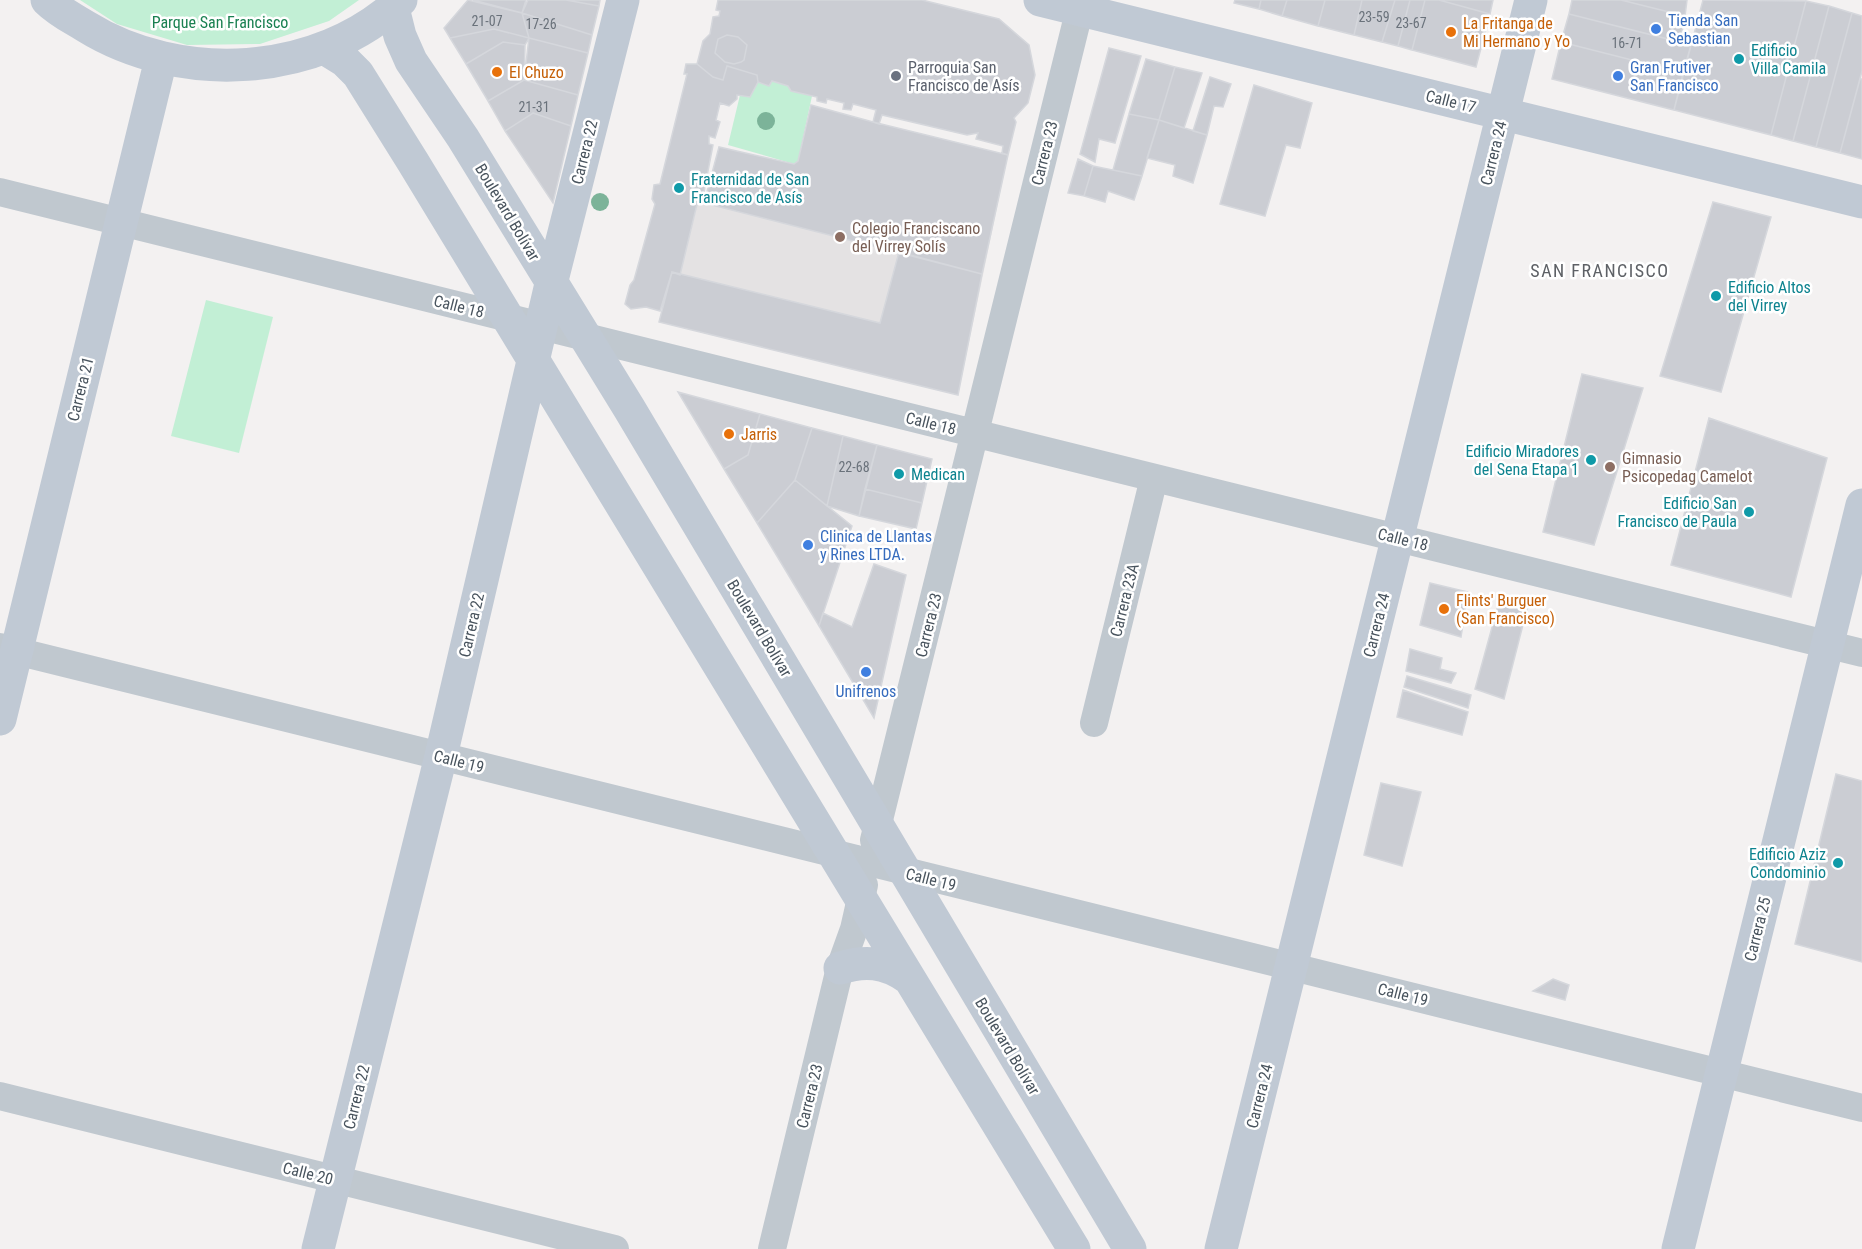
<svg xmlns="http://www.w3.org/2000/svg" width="1862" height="1249" font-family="'Roboto Condensed',sans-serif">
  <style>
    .education { fill: #e4e2e3 }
    .green { fill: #c2efd5 }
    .building { fill: #cbcdd3; stroke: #d5d7dc; stroke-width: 1.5 }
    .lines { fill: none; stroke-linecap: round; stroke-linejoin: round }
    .street { stroke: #c0c8cf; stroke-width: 28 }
    .secondary { stroke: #c0c9d4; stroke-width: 33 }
    .tree { fill: #7cb399 }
    .shop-dot { fill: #3f7fe0; stroke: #fff; stroke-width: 2 }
    .food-dot { fill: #e8710a; stroke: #fff; stroke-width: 2 }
    .culture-dot { fill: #0f9aa8; stroke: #fff; stroke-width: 2 }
    .worship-dot { fill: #6b7280; stroke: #fff; stroke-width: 2 }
    .education-dot { fill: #8d6e63; stroke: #fff; stroke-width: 2 }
    .labels { text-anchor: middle; stroke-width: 5; stroke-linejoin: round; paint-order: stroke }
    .number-label { font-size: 14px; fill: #6a727b }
    .shop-label { font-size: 16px; fill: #366cbe; stroke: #fff; text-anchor: start }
    .park-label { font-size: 16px; fill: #1a8051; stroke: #fff }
    .food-label { font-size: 16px; fill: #c56008; stroke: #fff; text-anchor: start }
    .culture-label { font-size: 16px; fill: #0d838f; stroke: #fff; text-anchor: start }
    .worship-label { font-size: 16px; fill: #5b616d; stroke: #fff; text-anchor: start }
    .street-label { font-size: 16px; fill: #49545e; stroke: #fff }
    .education-label { font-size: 16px; fill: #785e54; stroke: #fff; text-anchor: start }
    .neighbourhood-label { font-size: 18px; letter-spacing: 1.5px; fill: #5e6166; stroke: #fff }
  </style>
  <rect width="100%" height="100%" fill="#f3f1f1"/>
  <path class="education" d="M811 105 873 122 1008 155 958 395 659 322 672 272 680 274 698 202 704 203 719 147 794 164 798 161Z"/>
  <path class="green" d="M80 0H359L329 21 260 44 187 45 117 24Z
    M772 81 788 86 791 91 812 96 798 161 794 164 728 145 740 95 750 97 758 82 769 86Z
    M206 300 273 317 239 453 171 436Z"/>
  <path class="building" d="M468 0 522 13 529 38 494 29 450 38 444 28Z
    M473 0H526L522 13Z
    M528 0H566L599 6 592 35 522 13Z
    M566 0H600L599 6Z
    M718 0H922L999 19 1029 45 1035 75 1028 103 1014 118 1016 122 1008 155 1002 153 1003 146 976 139 978 133 967 135 882 115 879 124 873 122 876 110 853 104 851 110 843 109 844 103 827 99 826 103 817 101V97L791 91 788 86 772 81 769 86 758 82 757 75 727 66 723 80 713 77 697 64 703 41 710 34 713 17 719 16 720 11 716 10Z
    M1235 0H1261L1259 9 1234 3Z
    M1261 0H1287L1282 16 1259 9Z
    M1287 0H1325L1318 26 1282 16Z
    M1325 0H1362L1354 35 1318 26Z
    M1362 0H1395L1382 42 1354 35Z
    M1395 0H1410L1398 46 1382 42Z
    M1410 0H1425L1412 50 1398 46Z
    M1425 0H1439L1490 14 1476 67 1412 50Z
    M1439 0H1493L1490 14Z
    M1572 0H1621L1685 16 1680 42 1569 14Z
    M1621 0H1687L1685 16Z
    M1703 0 1806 1 1771 135 1674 110Z
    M1806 1 1829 6 1793 141 1771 135Z
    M1829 6 1852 13 1816 147 1793 141Z
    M522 13 592 35 588 53 529 38Z
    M1852 13 1862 16V71L1840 153 1816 147Z
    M1569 14 1691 45 1683 73 1561 42Z
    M494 29 529 38 525 45 503 42 466 64 450 38Z
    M727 35 738 37 747 45 744 60 741 62 734 64 725 62 715 53 718 39Z
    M529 38 588 53 578 95 524 80Z
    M503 42 525 45 524 80 488 101 466 64Z
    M1561 42 1683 73 1674 110 1552 79Z
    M1109 48 1141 56 1115 143 1099 139 1095 162 1080 154Z
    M1146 59 1175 67 1159 120 1129 114Z
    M686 64H697L713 77 723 80 727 66 757 75 758 82 750 97 737 95V99L729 106 720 103 716 120 720 122 715 138 709 136V144L713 145 703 197 699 196 680 275 672 272 660 311 646 307 631 309 625 304 630 285 634 280 655 204 652 199 654 185 660 184 687 74H684Z
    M1175 67 1202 73 1184 128 1159 120Z
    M1210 77 1231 84 1223 107 1214 106 1207 135 1193 131Z
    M1860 79H1862V159L1840 153Z
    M524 80 578 95 571 126 533 113 505 131 488 101Z
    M1254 85 1312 103 1300 148 1286 145 1265 216 1220 204Z
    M811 105 873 122 1008 155 982 274 704 203 719 147 794 164 798 161Z
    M533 113 571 126 553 203 505 131Z
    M1129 114 1159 120 1142 176 1113 170Z
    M1159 120 1207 135 1193 183 1173 176 1175 165 1147 158Z
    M1078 159 1093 166 1084 196 1068 193Z
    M1093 166 1142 176 1134 200 1108 191 1105 202 1084 196Z
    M1713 202 1771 217 1721 392 1660 376Z
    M899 252 982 274 958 395 659 322 672 272 880 323Z
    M1582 374 1643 388 1594 545 1543 532Z
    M678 392 760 414 748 455 724 469Z
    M760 414 812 428 795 480 757 523 724 469 748 455Z
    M1709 418 1827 458 1791 597 1671 565Z
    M812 428 843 436 827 506 795 480Z
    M843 436 877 445 859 516 827 506Z
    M877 445 932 459 922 503 865 489Z
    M795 480 852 526 819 626 757 523Z
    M865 489 922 503 916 529 859 516Z
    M874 564 906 575 874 718 819 626 823 613 852 627Z
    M1430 583 1468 592 1461 637 1420 625Z
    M1499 602 1527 609 1504 699 1475 689Z
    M1410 649 1442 658 1440 669 1456 673 1451 683 1406 671Z
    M1407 676 1471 695 1468 708 1404 687Z
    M1403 690 1468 712 1462 735 1397 717Z
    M1836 774 1862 781V962L1795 944Z
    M1381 783 1421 792 1402 866 1364 855Z
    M1553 979 1569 985 1565 1000 1533 991Z"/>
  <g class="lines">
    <path class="street" d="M0 192 1862 653
      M0 647 1862 1108
      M1094 723 1154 478
      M874 840 1082 0
      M0 1096 615 1249
      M772 1249 840 968 854 929 864 885"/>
    <path class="secondary" d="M47 0C58 11 72 18 85 26 180 85 318 78 401 0
      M1040 0 1862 202
      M393 8 400 36 411 61 463 138 629 408 1130 1249
      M324 48 345 61 358 74 413 162 1074 1249
      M0 719 161 59
      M840 968C865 960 885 962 907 977
      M318 1249 441 756 551 284 623 0
      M1221 1249 1531 0
      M1678 1249 1862 505"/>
  </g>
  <g class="tree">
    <circle cx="766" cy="121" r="9"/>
    <circle cx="600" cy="202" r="9"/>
  </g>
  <g class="shop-dot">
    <circle cx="1656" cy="29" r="6"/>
    <circle cx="1618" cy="76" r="6"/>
    <circle cx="808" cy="545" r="6"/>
    <circle cx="866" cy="672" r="6"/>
  </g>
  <g class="food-dot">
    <circle cx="1451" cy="32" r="6"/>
    <circle cx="497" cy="72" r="6"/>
    <circle cx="729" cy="434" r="6"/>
    <circle cx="1444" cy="609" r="6"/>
  </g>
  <g class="culture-dot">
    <circle cx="1739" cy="59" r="6"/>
    <circle cx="679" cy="188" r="6"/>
    <circle cx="1716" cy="296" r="6"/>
    <circle cx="1591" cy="460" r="6"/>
    <circle cx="899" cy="474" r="6"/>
    <circle cx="1749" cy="512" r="6"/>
    <circle cx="1838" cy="863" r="6"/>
  </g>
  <circle class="worship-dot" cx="896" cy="76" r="6"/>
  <g class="education-dot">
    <circle cx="840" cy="237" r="6"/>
    <circle cx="1610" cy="467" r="6"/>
  </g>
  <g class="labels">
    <g class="number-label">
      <text x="1374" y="22">23-59</text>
      <text x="487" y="26">21-07</text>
      <text x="1411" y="28">23-67</text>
      <text x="541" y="29">17-26</text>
      <text x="1627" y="48">16-71</text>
      <text x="534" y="112">21-31</text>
      <text x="854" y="472">22-68</text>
    </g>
    <g class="shop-label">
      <text x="1668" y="26">Tienda San<tspan x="1668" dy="18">Sebastian</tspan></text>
      <text x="1630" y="73">Gran Frutiver<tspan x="1630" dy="18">San Francisco</tspan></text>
      <text x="820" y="542">Clinica de Llantas<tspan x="820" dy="18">y Rines LTDA.</tspan></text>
      <text x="866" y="697" text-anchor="middle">Unifrenos</text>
    </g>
    <g class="park-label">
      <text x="220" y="28">Parque San Francisco</text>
    </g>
    <g class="food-label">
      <text x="1463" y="29">La Fritanga de<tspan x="1463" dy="18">Mi Hermano y Yo</tspan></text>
      <text x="509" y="78">El Chuzo</text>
      <text x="741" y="440">Jarris</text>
      <text x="1456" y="606">Flints' Burguer<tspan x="1456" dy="18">(San Francisco)</tspan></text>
    </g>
    <g class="culture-label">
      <text x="1751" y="56">Edificio<tspan x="1751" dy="18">Villa Camila</tspan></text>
      <text x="691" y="185">Fraternidad de San<tspan x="691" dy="18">Francisco de Asís</tspan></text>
      <text x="1728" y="293">Edificio Altos<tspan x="1728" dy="18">del Virrey</tspan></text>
      <text x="1579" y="457" text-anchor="end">Edificio Miradores<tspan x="1579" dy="18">del Sena Etapa 1</tspan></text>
      <text x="911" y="480">Medican</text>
      <text x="1737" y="509" text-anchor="end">Edificio San<tspan x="1737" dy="18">Francisco de Paula</tspan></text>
      <text x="1826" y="860" text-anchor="end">Edificio Aziz<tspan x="1826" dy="18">Condominio</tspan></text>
    </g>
    <g class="worship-label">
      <text x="908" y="73">Parroquia San<tspan x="908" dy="18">Francisco de Asís</tspan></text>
    </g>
    <g class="street-label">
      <text transform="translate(1451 101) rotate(14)" y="6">Calle 17</text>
      <text transform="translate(584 152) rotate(-76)" y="6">Carrera 22</text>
      <text transform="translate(1044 153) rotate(-76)" y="6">Carrera 23</text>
      <text transform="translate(1493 153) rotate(-76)" y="6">Carrera 24</text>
      <text transform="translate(508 212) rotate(59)" y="6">Boulevard Bolívar</text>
      <text transform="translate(459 306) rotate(14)" y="6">Calle 18</text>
      <text transform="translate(80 389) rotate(-76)" y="6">Carrera 21</text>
      <text transform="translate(931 423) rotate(14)" y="6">Calle 18</text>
      <text transform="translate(1403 539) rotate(14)" y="6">Calle 18</text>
      <text transform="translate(1124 600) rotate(-76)" y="6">Carrera 23A</text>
      <text transform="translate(471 625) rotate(-77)" y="6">Carrera 22</text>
      <text transform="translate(928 625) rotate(-76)" y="6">Carrera 23</text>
      <text transform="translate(1376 625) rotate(-76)" y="6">Carrera 24</text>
      <text transform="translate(760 628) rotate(59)" y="6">Boulevard Bolívar</text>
      <text transform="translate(459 761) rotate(14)" y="6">Calle 19</text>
      <text transform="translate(931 879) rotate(14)" y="6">Calle 19</text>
      <text transform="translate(1757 929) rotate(-76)" y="6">Carrera 25</text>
      <text transform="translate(1403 994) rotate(14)" y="6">Calle 19</text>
      <text transform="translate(1008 1046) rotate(59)" y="6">Boulevard Bolívar</text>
      <text transform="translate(809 1096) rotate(-76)" y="6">Carrera 23</text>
      <text transform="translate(1259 1096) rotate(-76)" y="6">Carrera 24</text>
      <text transform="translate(356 1097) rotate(-76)" y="6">Carrera 22</text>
      <text transform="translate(308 1173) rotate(14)" y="6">Calle 20</text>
    </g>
    <g class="education-label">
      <text x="852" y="234">Colegio Franciscano<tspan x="852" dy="18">del Virrey Solís</tspan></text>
      <text x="1622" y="464">Gimnasio<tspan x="1622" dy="18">Psicopedag Camelot</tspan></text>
    </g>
    <g class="neighbourhood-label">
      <text x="1600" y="277">SAN FRANCISCO</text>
    </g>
  </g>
</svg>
